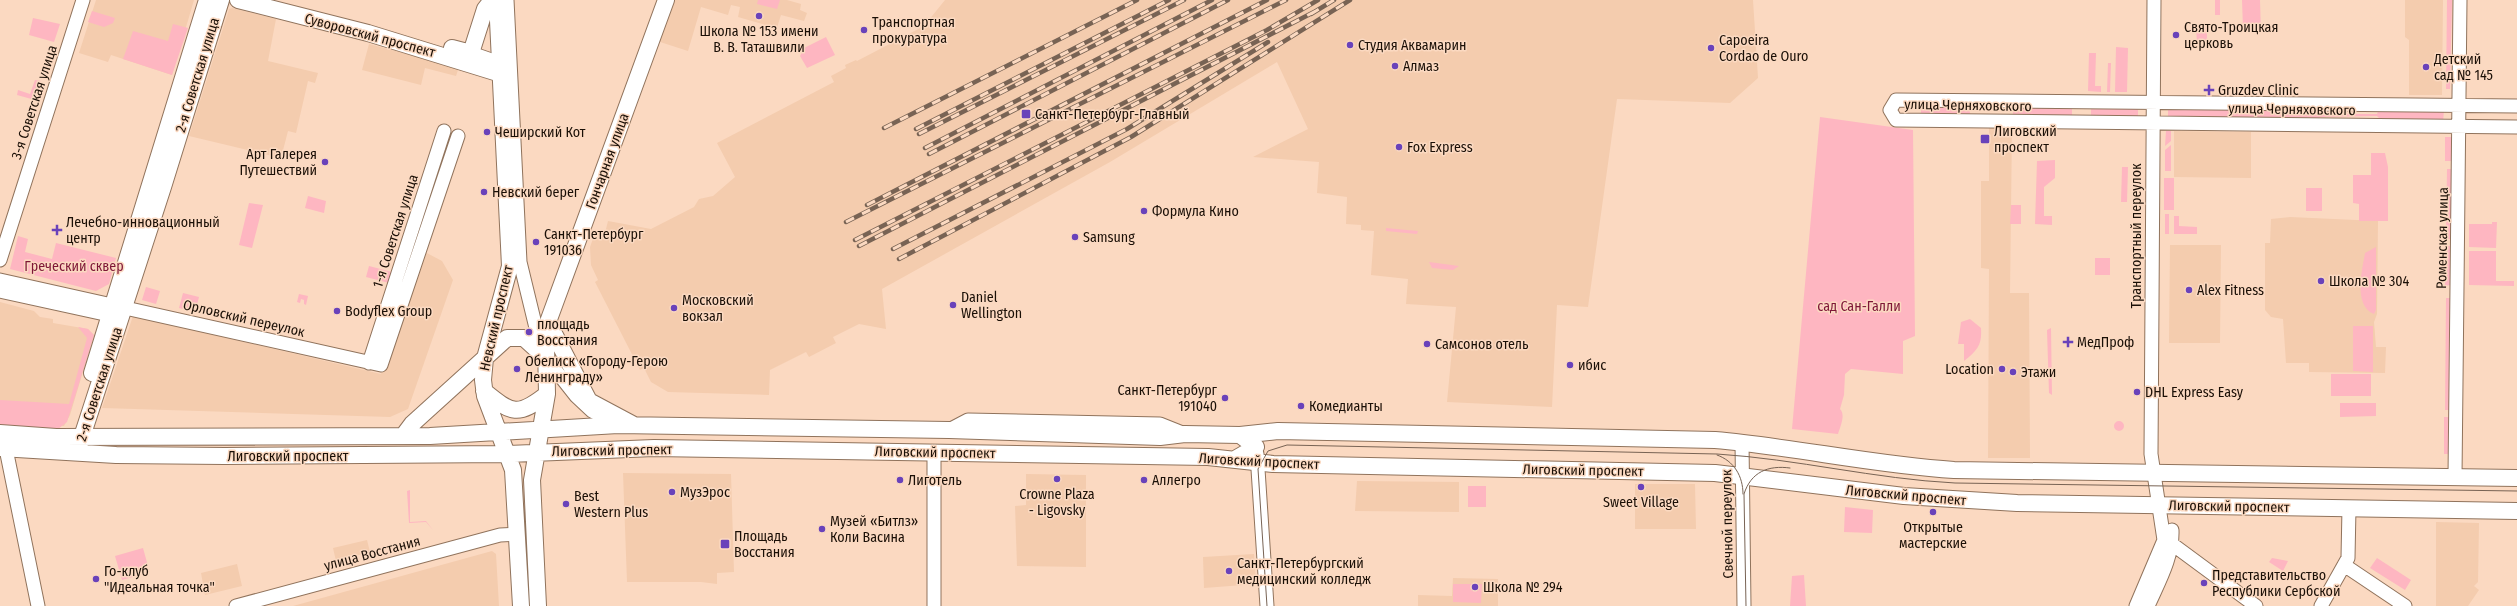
<svg xmlns="http://www.w3.org/2000/svg" width="2517" height="606" font-family="'Fira Sans Condensed',sans-serif">
  <style>
    .built { fill: #f4ccae }
    .green { fill: #feb6c1 }
    .lines { fill: none; stroke-linecap: round; stroke-linejoin: round }
    .minor-casing { stroke: #90735c; stroke-width: 15 }
    .major-casing { stroke: #90735c; stroke-width: 18 }
    .minor { stroke: #fff; stroke-width: 13 }
    .major { stroke: #fff; stroke-width: 16 }
    .tram { stroke: #786354; stroke-width: 1 }
    .rail-casing { stroke: #786354; stroke-width: 4.5 }
    .rail { stroke: #fbd9c1; stroke-width: 3; stroke-dasharray: 9; stroke-linecap: butt }
    .poi-dot { fill: #6942ba; stroke: #fbd9c1; stroke-width: 1.5 }
    .labels { text-anchor: middle; stroke-width: 3; stroke-linejoin: round; paint-order: stroke }
    .poi-label { font-size: 14px; fill: #1a0f06; stroke: #fbd9c1; text-anchor: start }
    .street-label { font-size: 14px; fill: #1a0f06; stroke: #fbd9c1 }
    .park-label { font-size: 14px; fill: #7e1637; stroke: #fbd9c1 }
  </style>
  <rect width="100%" height="100%" fill="#fbd9c1"/>
  <path class="built" d="M96 0H194L172 75 111 55 108 62 79 53Z
    M673 0H787L801 4 800 10 807 13 804 21 781 15 775 34 768 32 769 26 738 17 740 7 731 5 728 15 701 7 688 51 657 41Z
    M945 0H1753L1758 78 1730 103 1617 99 1588 307 1557 305 1552 407 1447 402 1456 307 1406 304 1408 279 1371 275 1374 231 1361 230V225L1346 224 1347 197 1317 193 1319 162 1253 157 1308 129 1277 62 1110 162 882 289 886 329 859 324 833 337 836 343 809 357 806 352 770 370 769 395 668 392 651 382 644 368 640 370 595 282 598 280 591 265 590 247 596 230 605 233 608 221 651 229 694 207 699 199 713 196 735 177 717 143 834 82 831 76 846 68 845 65 856 60 857 61 924 26Z
    M2405 0H2443L2442 95H2409V40L2405 37Z
    M232 8 276 19 268 61 318 73 315 83 308 81 296 133 288 131 281 158 189 136 229 9Z
    M369 44 456 67 458 70 456 76 425 68 421 85 362 70Z
    M1989 127H2012L2010 293H2029L2030 458H1988L1989 269 1981 268V181H1989Z
    M2174 131 2251 132V178L2174 177Z
    M2290 217 2378 221 2377 314 2374 322 2376 347H2386L2385 373 2309 372V363H2286L2283 319 2271 317 2265 310V243H2270L2271 219Z
    M2170 245H2221L2220 343H2169Z
    M423 251 442 261 453 280 408 409 390 417 102 408 133 316 381 374Z
    M0 302 34 311 40 317 53 319V323L88 329 94 335 70 415 64 426 0 425Z
    M623 473 731 474 734 572 717 573V584L701 582H627Z
    M1026 474 1086 475V567L1017 566 1015 506 1026 505Z
    M1357 481 1459 482V512L1355 511Z
    M1635 484H1695L1696 529H1635Z
    M2436 522 2479 523 2478 582 2474 586 2479 590 2468 606H2436Z
    M367 540 370 552 336 561 333 548Z
    M492 551 496 554 499 606H293Z
    M1254 554 1256 584 1204 588 1203 557Z
    M237 564 242 586 205 595 201 573Z
    M1453 578 1498 579V606H1418V595L1452 596Z"/>
  <path class="green" d="M758 0H780L777 9 757 4Z
    M2215 0H2220V15H2215Z
    M2242 0H2260L2261 33H2255V30L2243 28Z
    M2447 0H2452L2450 89H2446Z
    M92 11 115 18 113 23 104 27 88 22Z
    M33 18 60 24 54 42 29 35Z
    M173 24 188 28 172 75 123 59 133 31 168 41Z
    M2196 24H2207V44H2197Z
    M826 37 835 55 807 68 800 56 804 48Z
    M2116 47 2128 48 2127 92H2115Z
    M2089 53H2096L2095 86H2101V92L2088 91Z
    M2108 63H2111L2110 92H2107Z
    M35 80 41 81 35 100 17 95 18 90 30 94Z
    M1921 104 1970 105V118L1921 117Z
    M2013 105 2072 106V119L2013 118Z
    M2091 106H2138V118H2091Z
    M2168 106 2316 109 2320 114H2377L2379 109 2444 110 2443 122 2381 120 2377 116 2320 117 2316 121 2168 119Z
    M1820 117 1913 130 1915 336 1903 341V374L1851 369 1845 374 1844 395 1840 409C1846 415 1840 427 1838 434L1792 429Z
    M2166 131H2171V141L2165 146Z
    M2445 137H2451V161H2445Z
    M2171 145V171H2165V150Z
    M2371 153H2385L2388 167V221H2359V204L2353 203V175H2371Z
    M2055 160V178L2044 187V216H2052V225L2035 224 2037 161Z
    M2122 167H2128L2127 202H2121Z
    M2447 169H2453L2452 239H2446Z
    M2164 178H2174V210H2164Z
    M2306 188H2322V211H2306Z
    M308 196 326 201 324 213 305 208Z
    M249 203 263 205 252 248 239 245Z
    M2011 205H2021V224H2010Z
    M2165 214H2169V234H2165Z
    M2174 216H2179V226L2197 227V234H2174Z
    M2492 222H2497L2496 248 2469 247V224H2492Z
    M1386 228 1418 231 1417 234 1386 231Z
    M18 236 28 239 25 252 52 259 56 243 116 258 109 284 96 291 10 269Z
    M2445 246H2451V285L2445 286Z
    M2376 247V310L2374 314C2353 305 2362 271 2365 253Z
    M2469 251H2496V281H2514V286L2469 285Z
    M2095 258H2110V275H2095Z
    M1429 262 1459 266 1453 270 1432 268Z
    M369 266 392 272 389 283 366 277Z
    M146 287 160 291 156 304 142 300Z
    M183 293 199 297 195 312 179 308Z
    M299 294 308 296 306 305 304 304V300L301 299 300 303 297 302Z
    M2446 298H2452L2451 410H2445Z
    M1970 319 1981 328C1982 345 1978 350 1964 361V344H1958L1961 322Z
    M2353 326H2373V372L2353 371Z
    M78 327 88 329 94 335 67 422 58 429 0 425V400L69 404 87 338Z
    M2051 328 2052 395 2049 393 2047 330Z
    M2331 374H2371V396H2331Z
    M2340 403H2376V416L2340 417Z
    M2444 417H2450V454H2444Z
    M2114 426a5 5 0 1 1 10 0a5 5 0 1 1-10 0Z
    M1468 486H1486V507H1468Z
    M410 490V522L426 521 433 530 426 522 409 523 407 491Z
    M1845 507 1873 510 1872 533 1844 532Z
    M143 548 148 566 138 569 140 575 122 580 115 556Z
    M2272 558 2288 561 2283 571 2269 562Z
    M2377 558 2411 580 2405 590 2370 568Z
    M1804 575 1806 606H1790L1792 576Z
    M1453 584H1482L1481 603 1453 602Z"/>
  <g class="lines">
    <defs>
      <path id="minor" d="M507 0 520 262 536 328 546 358 576 396 592 411 618 425
        M471 53 500 63 506 70
        M2517 106 1896 100 1890 110 1896 120 2517 127
        M0 260 83 0
        M0 280 381 365 458 136
        M0 291 109 315 117 310
        M369 363 444 131
        M949 430 968 420 1160 424 1185 434
        M1742 442 1744 606
        M6 449 38 606
        M934 452V606
        M1257 454 1267 606
        M2455 477 2460 0
        M2172 544 2256 606
        M2344 565 2405 606
        M236 606 500 535 517 534
        M2136 606 2164 540 2151 454 2154 0
        M2148 606C2159 581 2173 557 2172 530
        M2321 606 2348 558 2349 508"/>
      <path id="major" d="M238 0 368 33 501 74
        M497 0 510 266 485 358 483 380 485 396 513 470 521 606
        M452 48 471 53 485 9 492 0
        M548 322 589 401 634 425
        M92 373 207 0
        M484 391C512 414 518 417 547 394
        M0 433 56 437 430 436 618 425 949 430 1160 437 1185 434 1240 435 1278 431 1715 440C1795 447 1874 465 1954 470L2517 478
        M403 436 412 424 507 338H524L546 358
        M79 446 163 187 221 0
        M0 448 116 455 225 456 508 454 654 448 1208 457 1273 464 1715 473 1904 496 2017 503 2517 511
        M1235 459 1256 447 1240 435
        M538 606 532 480 547 394 546 344 548 322 666 0"/>
    </defs>
    <use href="#minor" class="minor-casing"/>
    <use href="#major" class="major-casing"/>
    <use href="#minor" class="minor"/>
    <use href="#major" class="major"/>
    <path class="tram" d="M1717 455C1734 461 1743 476 1743 494
      M1267 606 1258 469 1268 451 1287 445 1717 454C1797 459 1875 479 1955 483L2517 491
      M1746 606 1744 494C1751 472 1768 465 1790 468"/>
    <defs>
      <path id="rail" d="M1311 14 1334 0
        M884 128 1137 0
        M916 129 1169 0
        M919 134 1184 0
        M925 148 1212 0
        M929 154 1228 0
        M867 205 1267 0
        M846 222 1286 0
        M855 240 1267 30 1318 0
        M859 246 1316 11
        M893 249 1127 129 1268 42
        M899 259 1131 137 1350 0"/>
    </defs>
    <use href="#rail" class="rail-casing"/>
    <use href="#rail" class="rail"/>
  </g>
  <g class="poi-dot">
    <circle cx="759" cy="16" r="4"/>
    <circle cx="864" cy="30" r="4"/>
    <circle cx="2176" cy="35" r="4"/>
    <circle cx="1350" cy="45" r="4"/>
    <circle cx="1711" cy="48" r="4"/>
    <circle cx="1395" cy="66" r="4"/>
    <circle cx="2426" cy="67" r="4"/>
    <path d="M2207 84h4v4h4v4h-4v4h-4v-4h-4v-4h4z"/>
    <rect x="1021" y="109" width="10" height="10" rx="2"/>
    <circle cx="487" cy="132" r="4"/>
    <rect x="1980" y="134" width="10" height="10" rx="2"/>
    <circle cx="1399" cy="147" r="4"/>
    <circle cx="325" cy="162" r="4"/>
    <circle cx="484" cy="192" r="4"/>
    <circle cx="1144" cy="211" r="4"/>
    <path d="M55 224h4v4h4v4h-4v4h-4v-4h-4v-4h4z"/>
    <circle cx="1075" cy="237" r="4"/>
    <circle cx="536" cy="242" r="4"/>
    <circle cx="2321" cy="281" r="4"/>
    <circle cx="2189" cy="290" r="4"/>
    <circle cx="953" cy="305" r="4"/>
    <circle cx="674" cy="308" r="4"/>
    <circle cx="337" cy="311" r="4"/>
    <circle cx="529" cy="332" r="4"/>
    <path d="M2066 336h4v4h4v4h-4v4h-4v-4h-4v-4h4z"/>
    <circle cx="1427" cy="344" r="4"/>
    <circle cx="1570" cy="365" r="4"/>
    <circle cx="517" cy="369" r="4"/>
    <circle cx="2002" cy="369" r="4"/>
    <circle cx="2013" cy="372" r="4"/>
    <circle cx="2137" cy="392" r="4"/>
    <circle cx="1225" cy="398" r="4"/>
    <circle cx="1301" cy="406" r="4"/>
    <circle cx="1057" cy="479" r="4"/>
    <circle cx="900" cy="480" r="4"/>
    <circle cx="1144" cy="480" r="4"/>
    <circle cx="1641" cy="487" r="4"/>
    <circle cx="672" cy="492" r="4"/>
    <circle cx="566" cy="504" r="4"/>
    <circle cx="1933" cy="512" r="4"/>
    <circle cx="822" cy="529" r="4"/>
    <rect x="720" y="539" width="10" height="10" rx="2"/>
    <circle cx="1229" cy="571" r="4"/>
    <circle cx="96" cy="579" r="4"/>
    <circle cx="2204" cy="583" r="4"/>
    <circle cx="1475" cy="587" r="4"/>
  </g>
  <g class="labels">
    <g class="poi-label">
      <text x="872" y="27">Транспортная<tspan x="872" dy="16">прокуратура</tspan></text>
      <text x="2184" y="32">Свято-Троицкая<tspan x="2184" dy="16">церковь</tspan></text>
      <text x="759" y="36" text-anchor="middle">Школа № 153 имени<tspan x="759" dy="16">В. В. Таташвили</tspan></text>
      <text x="1719" y="45">Capoeira<tspan x="1719" dy="16">Cordao de Ouro</tspan></text>
      <text x="1358" y="50">Студия Аквамарин</text>
      <text x="2434" y="64">Детский<tspan x="2434" dy="16">сад № 145</tspan></text>
      <text x="1403" y="71">Алмаз</text>
      <text x="2218" y="95">Gruzdev Clinic</text>
      <text x="1035" y="119">Санкт-Петербург-Главный</text>
      <text x="1994" y="136">Лиговский<tspan x="1994" dy="16">проспект</tspan></text>
      <text x="495" y="137">Чеширский Кот</text>
      <text x="1407" y="152">Fox Express</text>
      <text x="317" y="159" text-anchor="end">Арт Галерея<tspan x="317" dy="16">Путешествий</tspan></text>
      <text x="492" y="197">Невский берег</text>
      <text x="1152" y="216">Формула Кино</text>
      <text x="66" y="227">Лечебно-инновационный<tspan x="66" dy="16">центр</tspan></text>
      <text x="544" y="239">Санкт-Петербург<tspan x="544" dy="16">191036</tspan></text>
      <text x="1083" y="242">Samsung</text>
      <text x="2329" y="286">Школа № 304</text>
      <text x="2197" y="295">Alex Fitness</text>
      <text x="961" y="302">Daniel<tspan x="961" dy="16">Wellington</tspan></text>
      <text x="682" y="305">Московский<tspan x="682" dy="16">вокзал</tspan></text>
      <text x="345" y="316">Bodyflex Group</text>
      <text x="537" y="329">площадь<tspan x="537" dy="16">Восстания</tspan></text>
      <text x="2077" y="347">МедПроф</text>
      <text x="1435" y="349">Самсонов отель</text>
      <text x="525" y="366">Обелиск «Городу-Герою<tspan x="525" dy="16">Ленинграду»</tspan></text>
      <text x="1578" y="370">ибис</text>
      <text x="1994" y="374" text-anchor="end">Location</text>
      <text x="2021" y="377">Этажи</text>
      <text x="1217" y="395" text-anchor="end">Санкт-Петербург<tspan x="1217" dy="16">191040</tspan></text>
      <text x="2145" y="397">DHL Express Easy</text>
      <text x="1309" y="411">Комедианты</text>
      <text x="908" y="485">Лиготель</text>
      <text x="1152" y="485">Аллегро</text>
      <text x="680" y="497">МузЭрос</text>
      <text x="1057" y="499" text-anchor="middle">Crowne Plaza<tspan x="1057" dy="16">- Ligovsky</tspan></text>
      <text x="574" y="501">Best<tspan x="574" dy="16">Western Plus</tspan></text>
      <text x="1641" y="507" text-anchor="middle">Sweet Village</text>
      <text x="830" y="526">Музей «Битлз»<tspan x="830" dy="16">Коли Васина</tspan></text>
      <text x="1933" y="532" text-anchor="middle">Открытые<tspan x="1933" dy="16">мастерские</tspan></text>
      <text x="734" y="541">Площадь<tspan x="734" dy="16">Восстания</tspan></text>
      <text x="1237" y="568">Санкт-Петербургский<tspan x="1237" dy="16">медицинский колледж</tspan></text>
      <text x="104" y="576">Го-клуб<tspan x="104" dy="16">"Идеальная точка"</tspan></text>
      <text x="2212" y="580">Представительство<tspan x="2212" dy="16">Республики Сербской</tspan></text>
      <text x="1483" y="592">Школа № 294</text>
    </g>
    <g class="street-label">
      <text transform="translate(370 35) rotate(15)" y="5">Суворовский проспект</text>
      <text transform="translate(197 75) rotate(-73)" y="5">2-я Советская улица</text>
      <text transform="translate(34 102) rotate(-72)" y="5">3-я Советская улица</text>
      <text transform="translate(1968 105) rotate(1)" y="5">улица Черняховского</text>
      <text transform="translate(2292 109) rotate(1)" y="5">улица Черняховского</text>
      <text transform="translate(607 161) rotate(-70)" y="5">Гончарная улица</text>
      <text transform="translate(395 231) rotate(-72)" y="5">1-я Советская улица</text>
      <text transform="translate(2136 236) rotate(-90)" y="5">Транспортный переулок</text>
      <text transform="translate(2442 238) rotate(-89)" y="5">Роменская улица</text>
      <text transform="translate(244 318) rotate(13)" y="5">Орловский переулок</text>
      <text transform="translate(496 318) rotate(-77)" y="5">Невский проспект</text>
      <text transform="translate(99 384) rotate(-72)" y="5">2-я Советская улица</text>
      <text transform="translate(612 450) rotate(-1)" y="5">Лиговский проспект</text>
      <text transform="translate(935 452) rotate(1)" y="5">Лиговский проспект</text>
      <text x="288" y="461">Лиговский проспект</text>
      <text transform="translate(1259 461) rotate(3)" y="5">Лиговский проспект</text>
      <text transform="translate(1583 470) rotate(1)" y="5">Лиговский проспект</text>
      <text transform="translate(1906 495) rotate(5)" y="5">Лиговский проспект</text>
      <text transform="translate(2229 506) rotate(1)" y="5">Лиговский проспект</text>
      <text transform="translate(1727 524) rotate(-91)" y="5">Свечной переулок</text>
      <text transform="translate(372 553) rotate(-15)" y="5">улица Восстания</text>
    </g>
    <g class="park-label">
      <text x="74" y="271">Греческий сквер</text>
      <text x="1859" y="311">сад Сан-Галли</text>
    </g>
  </g>
</svg>
